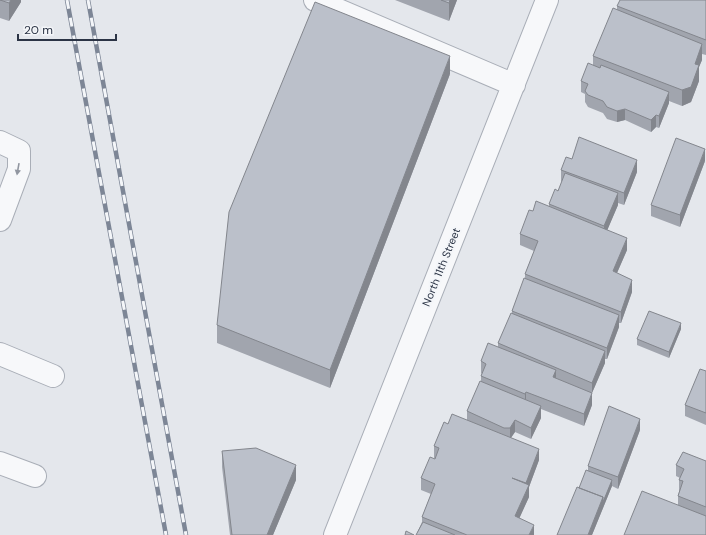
<svg xmlns="http://www.w3.org/2000/svg" width="706" height="535" font-family="'DM Sans',sans-serif">
  <style>
    .lines { fill: none; stroke-linecap: round; stroke-linejoin: round }
    .minor-casing { stroke: #a9aeb7; stroke-width: 24 }
    .minor { stroke: #f7f8fa; stroke-width: 22 }
    .rail-casing { stroke: #7d8696; stroke-width: 4.5 }
    .rail { stroke: #f4f6f9; stroke-width: 3; stroke-dasharray: 9; stroke-linecap: butt }
    .wall { fill: #a1a5ae }
    .shaded-wall { fill: #83868d }
    .building { fill: #bbc0ca; stroke: #83868d }
    .oneway { fill: #9196a0 }
    .labels { text-anchor: middle; stroke-width: 4; stroke-linejoin: round; paint-order: stroke }
    .street-label { font-size: 11px; fill: #2b3445; stroke: #f4f6f9 }
  </style>
  <rect width="100%" height="100%" fill="#e4e7ec"/>
  <g class="lines">
    <defs>
      <path id="minor" d="M315 0 514 85
        M0 142 19 151V169L0 220
        M0 354 53 376
        M0 463 35 476
        M335 535 547 0"/>
    </defs>
    <use href="#minor" class="minor-casing"/>
    <use href="#minor" class="minor"/>
    <defs>
      <path id="rail" d="M67 0 166 535
        M88 0 186 535"/>
    </defs>
    <use href="#rail" class="rail-casing"/>
    <use href="#rail" class="rail"/>
  </g>
  <path class="wall" d="M0 0H21V2L9 21 0 18Z
    M395 0H457L449 21Z
    M706 0V55L702 54V60L699 67V81L691 102 682 106 669 101V103L659 128 656 127 651 132 625 120 617 122 607 119 603 113 588 107 585 102V94L581 92V81L593 65V56L617 10V6Z
    M450 74 330 388 217 343V325Z
    M572 159 637 172 624 205 618 203V205L607 230 627 250 617 273 632 292 621 323H619V327L607 359H605V363L592 393V405L584 426 541 409V418L531 439 515 432 511 438 539 460 529 487V497L519 518 534 535H416L422 522V517L431 494 421 490V478L435 458H434V446L448 424 467 420V411L481 381V376L482 374 481 373V361L498 347V343L512 313V311L525 279V274L534 251 520 245V234L533 211 549 206V204L558 191 562 182 561 181V170Z
    M705 161 680 227 651 216V205Z
    M681 329 669 358 637 345V339Z
    M706 371V425L685 416V405Z
    M640 430 618 489 612 486 592 535H557L579 488 588 471V466Z
    M222 451 296 480 273 535H230L222 467Z
    M706 461V535L678 505V496L679 492V480L680 478 676 476V465Z"/>
  <path class="shaded-wall" d="M11 0H21V2L9 21V3Z
    M450 0H457L449 21V3Z
    M702 44V60L699 67V81L691 102 682 106V90L695 64Z
    M450 56V74L330 388V370Z
    M669 92V103L659 128V116Z
    M625 109V120L617 122V111Z
    M656 115V127L651 132V120Z
    M705 149V161L680 227V215Z
    M637 160V172L624 205V193Z
    M618 193V205L604 238V226Z
    M627 238V250L613 282V271Z
    M632 280V292L621 323V312Z
    M619 315V327L607 359V348Z
    M681 323V329L669 358V352Z
    M605 351V363L592 393V405L584 426V414L592 394V383Z
    M556 370V382L553 377Z
    M526 392V403L525 405V394Z
    M541 406V418L531 439V428Z
    M640 419V430L618 489V477Z
    M515 420V432L510 439V428Z
    M539 449V460L529 487V497L515 528V516L526 492V483Z
    M296 465V480L273 535H267Z
    M612 480V486L592 535H588L603 497Z
    M534 525V535H529Z"/>
  <path class="building" d="M0 0H11L9 3Z
    M441 0H450L449 3Z
    M620 0H706V40L617 6Z
    M315 2 450 56 330 370 217 325 229 212Z
    M613 8 702 44 695 64 699 65 691 87 682 90 593 56Z
    M588 63 600 68 601 65 669 92 659 116 656 115 651 120 625 109 617 111 607 107 603 101 588 95 585 91 588 84 581 81Z
    M579 137 637 160 624 193 561 170 566 157 572 159Z
    M676 138 705 149 680 215 651 205Z
    M565 173 618 193 604 226 549 204 555 189 558 191Z
    M536 201 627 238 613 271 632 280 621 312 525 274 538 241 520 234 529 210 533 211Z
    M524 278 619 315 607 348 512 311Z
    M649 311 681 323 669 352 637 339Z
    M511 313 605 351 592 383 498 343Z
    M488 343 556 370 553 377 592 393 584 414 526 392 525 394 481 376 486 364 481 361Z
    M700 369 706 371V413L685 405Z
    M480 381 541 406 531 428 515 420 510 428H504L467 411Z
    M609 406 640 419 618 477 588 466Z
    M452 414 539 449 526 483 512 478 529 485 515 516 534 525 529 535H467L422 517 435 484 421 478 430 457 435 459 439 448 434 446 444 422 448 424Z
    M256 448 296 465 267 535H232L222 451Z
    M683 452 706 461V507L678 496 683 481 679 480 684 469 676 465Z
    M586 470 612 480 603 502V497L579 488Z
    M577 487 603 497 588 535H557Z
    M642 491 706 516V535H624Z
    M423 522 455 535H416Z
    M406 531 414 535H405Z"/>
  <defs><path id="oneway-solid" d="M-6-.8H1V-3.2L6.5 0L1 3.2V.8H-6Z"/></defs>
  <use class="oneway" href="#oneway-solid" transform="translate(18 169) rotate(100)"/>
  <g class="labels">
    <g class="street-label">
      <text transform="translate(441 267) rotate(-68)" y="4">North 11th Street</text>
    </g>
  </g>
  <path d="M18 34v6h98v-6" fill="none" stroke="#2b3445" stroke-width="2"/>
  <text x="24" y="34" font-size="12" fill="#2b3445" stroke="#f4f6f9" stroke-width="3" paint-order="stroke">20 m</text>
</svg>
